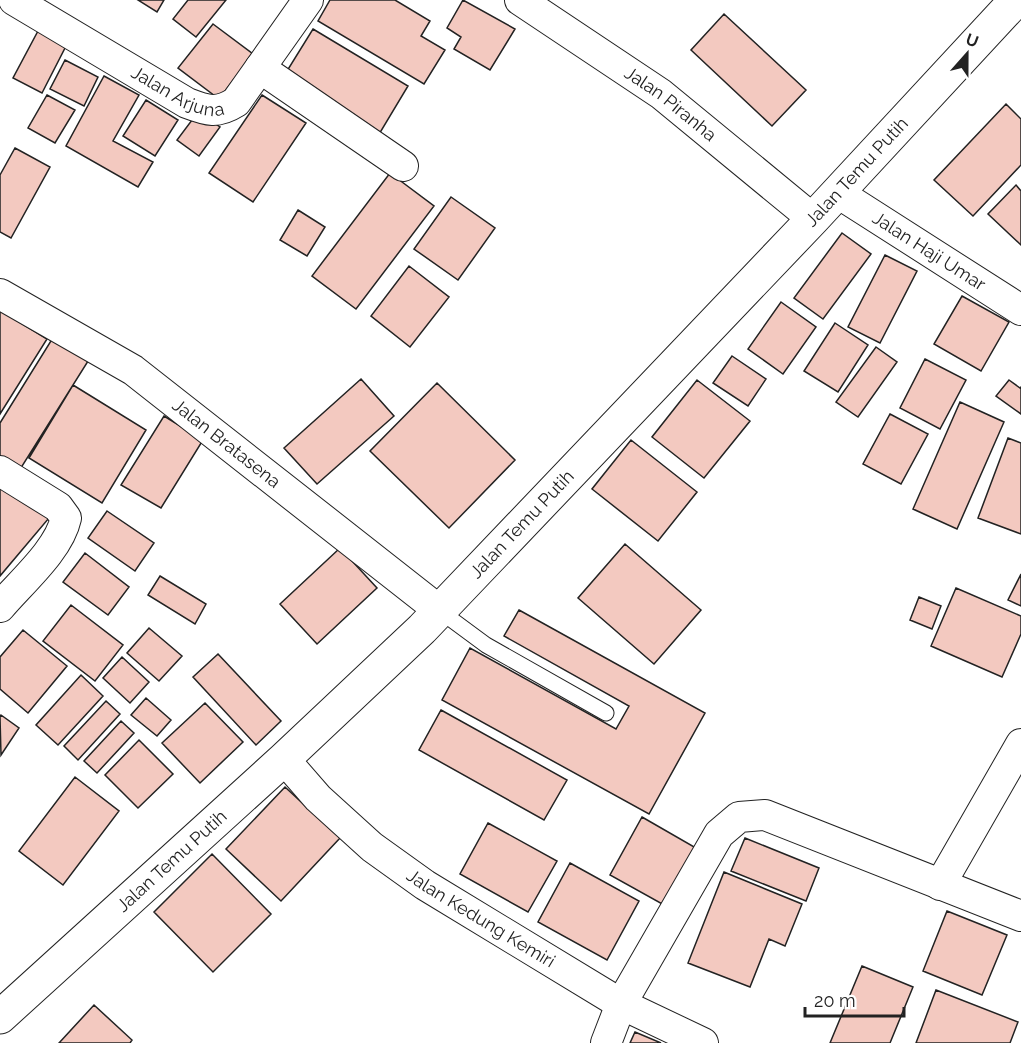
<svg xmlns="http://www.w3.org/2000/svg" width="1021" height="1043" font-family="Raleway,sans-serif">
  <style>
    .building { fill: #f3c9c0; stroke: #222; stroke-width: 1.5 }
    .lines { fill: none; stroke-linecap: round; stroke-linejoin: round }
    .lane-casing { stroke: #222; stroke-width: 17 }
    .street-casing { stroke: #222; stroke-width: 32 }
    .secondary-casing { stroke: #222; stroke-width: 35 }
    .lane { stroke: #fff; stroke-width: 15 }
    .street { stroke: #fff; stroke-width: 30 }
    .secondary { stroke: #fff; stroke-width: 33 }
    .labels { text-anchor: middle; stroke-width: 4.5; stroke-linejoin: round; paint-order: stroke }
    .street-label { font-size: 18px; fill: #222; stroke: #fff }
  </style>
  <rect width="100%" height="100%" fill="#fff"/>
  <path class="building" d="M138 0H164L157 12Z
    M188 0H226L196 37 173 19Z
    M330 0H395L430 21 421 36 445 50 424 84 318 21Z
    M463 0 515 29 490 70 454 49 461 37 447 28Z
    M724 14 806 90 772 126 691 50Z
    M213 24 253 54 219 99 178 68Z
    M313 29 408 86 378 136 282 79Z
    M38 31 66 46 42 93 13 78Z
    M65 60 98 77 84 106 50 89Z
    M104 76 139 95 113 141 153 162 138 187 66 146Z
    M47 95 75 110 55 143 28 128Z
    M262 95 306 123 253 202 209 173Z
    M146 100 178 120 155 156 123 136Z
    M1006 104 1021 119V165L973 216 934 180Z
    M198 112 220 127 199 156 177 140Z
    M15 148 50 167 11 238 0 232V175Z
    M390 173 434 206 356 309 312 276Z
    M1016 185 1021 191V245L988 214Z
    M451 197 495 228 458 280 414 249Z
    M298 210 325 227 307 256 280 240Z
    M842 233 871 254 823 319 794 298Z
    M885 255 917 271 880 343 848 327Z
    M409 266 449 297 410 347 371 316Z
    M962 296 1009 322 981 371 934 344Z
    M781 302 816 327 783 374 748 349Z
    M0 310 47 339 0 414Z
    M835 323 868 345 838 392 804 371Z
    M54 336 90 358 19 471 0 459V423Z
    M876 347 897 362 858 417 836 402Z
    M732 356 766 379 748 406 713 383Z
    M925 359 966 380 940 429 900 408Z
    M361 379 394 416 317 484 284 448Z
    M697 380 750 421 704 478 652 437Z
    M1009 380 1020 388 1021 387V414L996 396Z
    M437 383 515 460 449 528 370 451Z
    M73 385 146 430 102 503 29 458Z
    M960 402 1004 422 957 529 913 509Z
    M890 414 928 434 901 484 863 464Z
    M164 416 203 440 161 508 121 485Z
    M1008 438 1021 443V534L978 518Z
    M631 440 697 492 658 541 592 489Z
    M0 482 49 518 0 576Z
    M107 511 154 543 135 571 88 538Z
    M625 544 701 610 654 664 578 598Z
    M340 548 377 588 317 644 280 604Z
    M85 553 129 587 108 615 63 582Z
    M1021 574V606L1008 600Z
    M160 576 206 604 195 624 148 595Z
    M956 588 1021 616V634L1002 677 931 646Z
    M919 597 941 606 932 629 910 620Z
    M71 605 123 645 95 681 43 641Z
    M519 610 705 713 649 814 442 700 470 648 616 729 629 706 504 636Z
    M149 628 182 656 159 681 127 653Z
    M23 630 67 666 28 713 0 689V657Z
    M218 654 281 721 256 745 193 677Z
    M122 657 149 682 130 703 103 678Z
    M81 675 103 696 58 745 36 725Z
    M146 698 171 720 157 736 131 715Z
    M106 701 120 714 78 760 64 746Z
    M205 703 243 742 200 783 162 743Z
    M441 710 567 780 544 820 419 750Z
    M1 715 19 728 1 755 0 717Z
    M121 721 134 733 97 773 84 761Z
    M139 740 173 774 138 808 105 775Z
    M75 777 119 811 63 885 19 851Z
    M285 787 340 838 281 901 226 849Z
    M642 817 696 848 664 905 610 875Z
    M488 823 557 861 528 912 460 874Z
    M745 838 819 868 806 901 731 871Z
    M212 854 271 914 213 972 154 912Z
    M570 863 639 901 607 960 538 922Z
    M724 872 802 904 785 946 769 939 750 987 688 963Z
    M947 911 1007 935 982 995 923 971Z
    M862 966 913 987 890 1043H830Z
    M936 990 1018 1022 1010 1043H916Z
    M94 1005 132 1040 130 1043H59Z
    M635 1032 661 1043H630Z"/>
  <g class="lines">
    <defs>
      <path id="lane" d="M440 611 486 645 606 713"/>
      <g id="street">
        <path id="s1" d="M14 0 187 103C208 111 217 114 236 102L308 0"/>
        <path id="s2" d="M520 0 661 94 813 219"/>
        <path d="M260 68 403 166"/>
        <path id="s3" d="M838 193 1021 310"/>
        <path id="s4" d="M0 294 133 370 440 611"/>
        <path d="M0 471 58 507 66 518C59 550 21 582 0 607"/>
        <path id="s5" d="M284 759 318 798 372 847 425 885 621 1004 703 1043"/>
        <path d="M940 885 1021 744"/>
        <path d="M606 1043 621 1004 719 834 739 817 765 815 1021 916"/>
      </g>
      <g id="secondary">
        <path id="s6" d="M0 1017 284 759 422 629 813 219 1016 0"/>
      </g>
    </defs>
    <use href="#lane" class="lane-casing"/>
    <use href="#street" class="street-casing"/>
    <use href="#secondary" class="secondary-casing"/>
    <use href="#lane" class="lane"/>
    <use href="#street" class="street"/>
    <use href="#secondary" class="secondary"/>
  </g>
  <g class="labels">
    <g class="street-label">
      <text dy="6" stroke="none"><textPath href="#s1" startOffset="189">Jalan Arjuna</textPath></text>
      <text dy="6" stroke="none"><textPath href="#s2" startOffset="183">Jalan Piranha</textPath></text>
      <text dy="6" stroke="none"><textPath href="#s6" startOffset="1204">Jalan Temu Putih</textPath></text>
      <text dy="6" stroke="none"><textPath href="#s3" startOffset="108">Jalan Haji Umar</textPath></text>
      <text dy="6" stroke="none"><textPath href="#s4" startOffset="272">Jalan Bratasena</textPath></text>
      <text dy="6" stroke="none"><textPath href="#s6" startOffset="718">Jalan Temu Putih</textPath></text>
      <text dy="6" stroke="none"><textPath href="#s6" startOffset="232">Jalan Temu Putih</textPath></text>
      <text dy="6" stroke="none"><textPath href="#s5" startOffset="255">Jalan Kedung Kemiri</textPath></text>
    </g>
  </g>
  <g transform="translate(967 54) rotate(21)" stroke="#ffffff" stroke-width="4.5" paint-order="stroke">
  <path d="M0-4.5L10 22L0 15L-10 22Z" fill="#222222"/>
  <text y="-9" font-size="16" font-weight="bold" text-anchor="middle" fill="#222222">U</text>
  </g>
  <path d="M805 1007v9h99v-9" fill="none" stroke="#222222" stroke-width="3"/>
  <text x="814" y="1007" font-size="18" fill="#222222" stroke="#ffffff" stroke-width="4.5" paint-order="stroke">20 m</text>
</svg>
